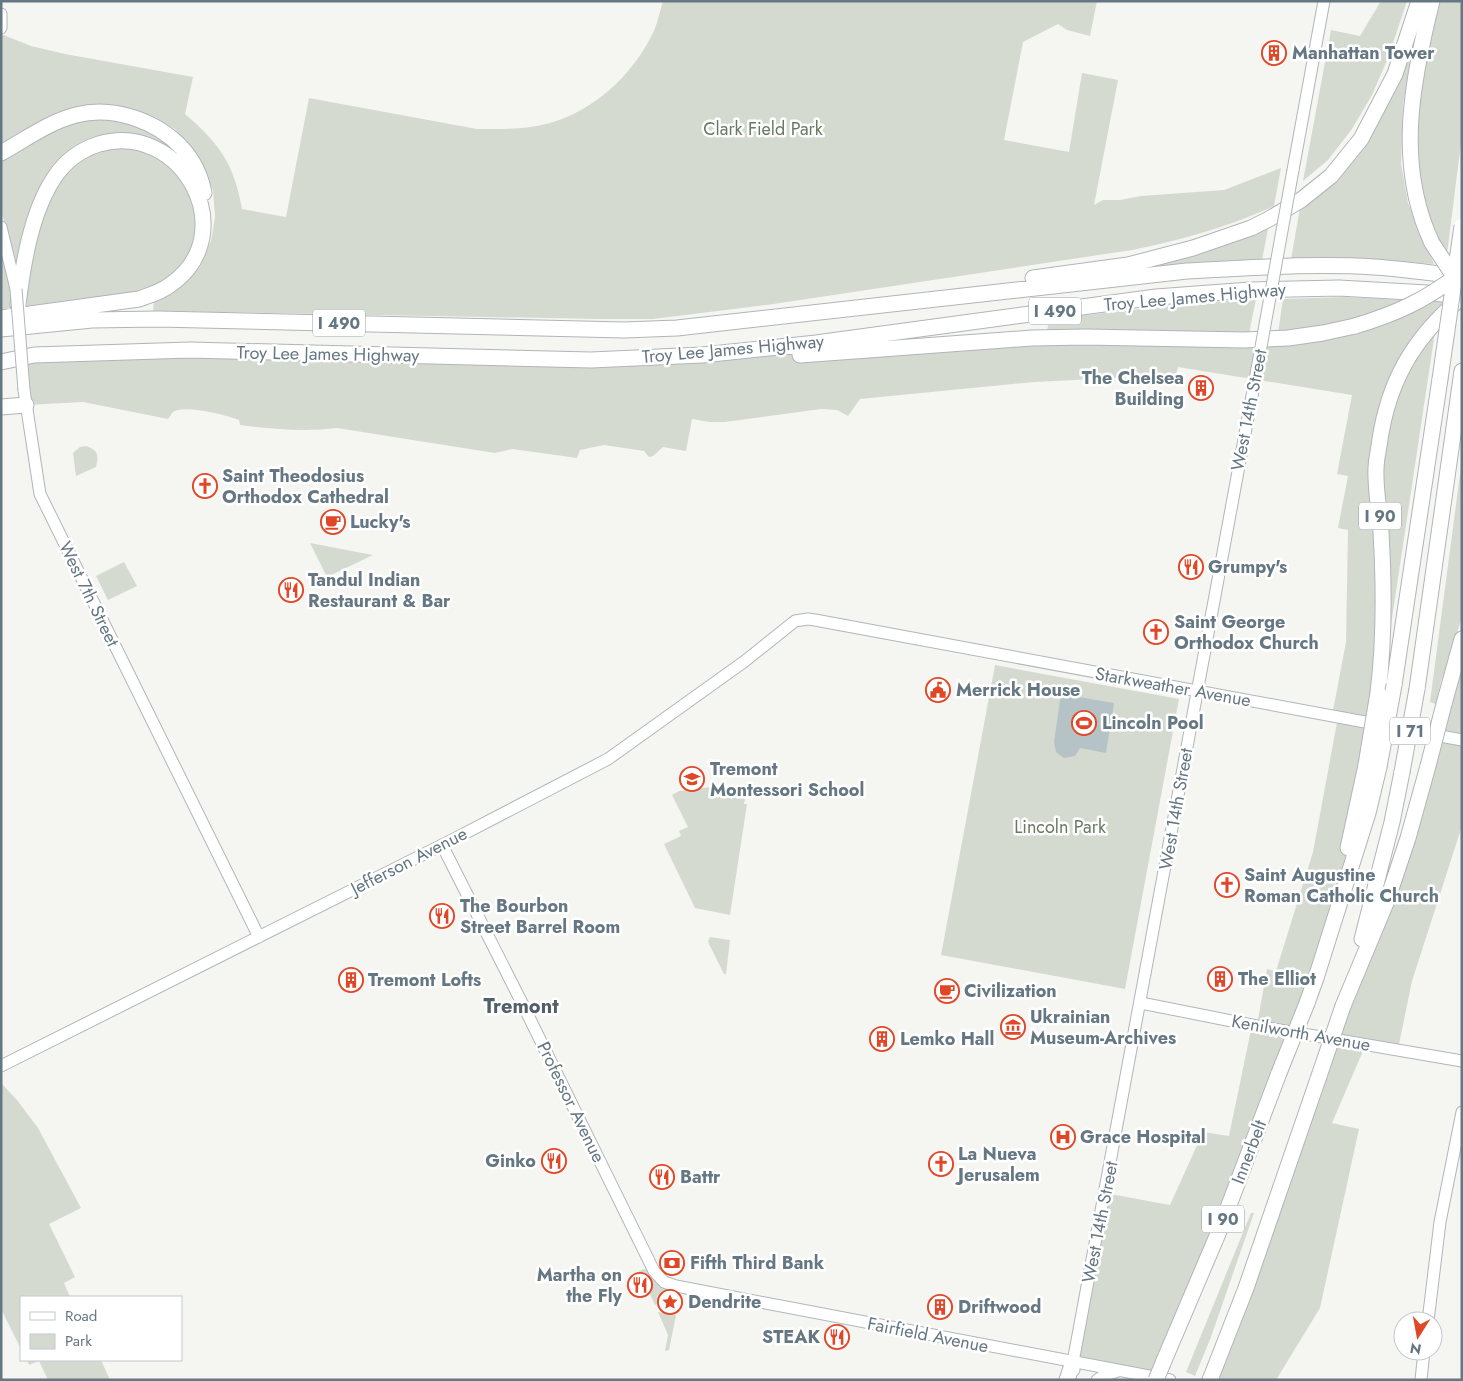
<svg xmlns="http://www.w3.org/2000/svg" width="1463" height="1381" font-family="Jost,sans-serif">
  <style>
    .green { fill: #d5dad1 }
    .water { fill: #b5c3c6 }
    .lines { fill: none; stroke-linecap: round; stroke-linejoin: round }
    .secondary-casing { stroke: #b0b6ba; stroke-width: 13 }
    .highway-casing { stroke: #b1b5b8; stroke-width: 17 }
    .secondary { stroke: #fff; stroke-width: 11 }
    .highway { stroke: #fff; stroke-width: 15 }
    .secondary-bridge-casing { stroke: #b0b6ba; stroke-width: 13; stroke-linecap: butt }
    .highway-bridge-casing { stroke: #b1b5b8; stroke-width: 17; stroke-linecap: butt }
    .secondary-bridge { stroke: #fff; stroke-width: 11 }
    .highway-bridge { stroke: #fff; stroke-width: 15 }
    .labels { text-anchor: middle; stroke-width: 5; stroke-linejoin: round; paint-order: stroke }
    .shield { fill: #fff; stroke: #93a0a8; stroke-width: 1 }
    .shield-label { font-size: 16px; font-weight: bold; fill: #657782 }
    .poi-label { font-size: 18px; font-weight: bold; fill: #657782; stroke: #fff; text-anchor: start }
    .park-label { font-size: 18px; fill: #697a63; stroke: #fff }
    .street-label { font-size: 18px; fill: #657782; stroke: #fff }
    .quarter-label { font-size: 20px; font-weight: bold; fill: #525f68; stroke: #fff }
  </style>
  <rect width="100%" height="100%" fill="#f5f5f2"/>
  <path class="green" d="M663 1H1097L1090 36 1067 30 1058 24 1023 42 1004 140 1069 152 1082 73 1118 80 1094 205 1103 200H1120L1141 196 1224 190 1281 168 1274 206C1228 227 1181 240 1132 250L767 305 653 319H599L153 311 154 301 179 287 200 267 211 241 215 217 213 190 191 147 175 129 155 117 127 108 97 106 1 145V34L31 46 65 54 193 77 185 114C220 144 234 164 242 209L286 217 309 98 477 129C502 129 526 130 550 123 596 110 634 73 654 31 658 21 660 11 663 1Z
    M1381 1H1407L1388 58 1372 95 1352 129 1328 160 1303 181 1331 30 1360 36Z
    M1437 1H1462V135L1447 254 1434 238 1416 174 1415 124 1420 73Z
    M1406 56 1412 57 1403 104 1401 164 1408 203 1434 264C1387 261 1339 255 1291 259L1300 208 1322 193Z
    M113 118 154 132 186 161 148 141 65 159 17 267 1 210V162L52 131 75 121Z
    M109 148 139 149 174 166 193 199 196 229 191 248 185 264 162 285 123 297 27 307C27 298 26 289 26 280 29 254 46 199 61 178 71 162 92 154 109 148Z
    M1269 224 1262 260 1151 269 1152 265Z
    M1 228 18 307 1 310Z
    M1454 295 1426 332 1383 422 1382 611 1354 822 1316 978 1157 1377 1073 1362 1105 1193 1170 1205 1203 1132 1229 1136 1252 1025H1257L1267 969 1276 971 1313 852 1338 717 1332 716 1346 642 1348 530 1338 528 1348 476 1337 474 1352 395 1178 367 1176 375 1034 382 860 399 848 416 837 410 821 409 725 422H710L692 419 686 451 663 447 653 456 649 457 644 451 604 445 580 450 577 458 512 449 495 453 337 428C305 432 272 429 240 425L239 420C227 415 183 404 173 412 171 414 170 417 168 419L83 402 26 405 22 356 774 355 860 351 1032 338H1288Z
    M1344 297 1404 300 1374 312 1342 322 1278 333 1283 299Z
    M1256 299 1249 334 1047 330 1050 319 1204 302Z
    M1435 332 1391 625 1389 621 1382 460 1398 392 1416 357Z
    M86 446C98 450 99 455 96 467L76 476 73 453 80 447Z
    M1462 459V616L1448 664 1441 681 1436 704 1430 702Z
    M310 543 373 555 327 577Z
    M124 562 137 586 108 600 96 576Z
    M1462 639V826L1412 981 1398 1049 1366 1044 1332 1123 1359 1129 1320 1308 1276 1380H1210L1388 898Z
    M995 665 1179 699 1125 989 941 955Z
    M719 786 718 795 745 799 744 804H747L730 915 695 908 664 844 681 836 679 831 688 827 672 795 679 791Z
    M710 937 730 940 726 974H724L709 944 708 941Z
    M1 1083 17 1100 38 1128 81 1208 49 1224 75 1277 64 1283 70 1297H21V1349L1 1309Z
    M1251 1213H1254L1211 1337 1195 1376 1186 1372Z
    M644 1269 647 1270 658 1284 668 1291 657 1296 659 1302 655 1305 639 1271Z
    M658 1312 676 1315 669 1350 665 1351 668 1335Z
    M27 1360H101L110 1380H48L39 1361 29 1365Z"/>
  <path class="water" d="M1061 694 1114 703 1106 753 1080 748 1075 756 1064 758 1056 752 1054 742Z"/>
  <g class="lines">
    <defs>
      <path id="secondary" d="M1 14V28
        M1293 170 1324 1
        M1 227 16 289
        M24 390 40 494 259 937
        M442 845 522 1003 654 1271 664 1282 676 1286 1170 1380
        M1141 1003 1257 1026 1462 1061
        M1 1066 454 839 608 759 745 661 795 621 808 619 815 620 1462 740
        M1428 1321 1440 1222 1462 1112
        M1074 1370 1073 1362 1257 369
        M1097 1380 1105 1375 1118 1371
        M1421 1380 1424 1351"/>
      <path id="highway" d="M1 153C26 139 49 122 76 115 113 105 157 121 182 148 193 160 201 177 204 193
        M1432 243C1395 165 1412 81 1432 1
        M1033 278 1128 265 1193 248 1251 228 1269 219 1301 200 1331 176 1361 139 1395 74 1419 1
        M1 318 139 299C150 295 161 292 170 285 244 234 182 120 99 144 80 150 65 161 54 178 31 213 23 264 18 305
        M1 329 92 320 158 319 624 330 677 328 1187 271C1249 268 1312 263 1374 267 1404 269 1433 273 1462 277
        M800 355 1032 338 1086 337 1244 340 1288 338 1323 333 1355 326
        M1 362 34 355 190 350 591 360 702 355 816 343 1156 297 1250 290 1339 288 1462 295
        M1 407 26 405
        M1394 685 1440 379
        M1417 689 1462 371
        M1378 693C1384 644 1384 583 1381 533 1380 512 1375 490 1376 469 1376 459 1379 449 1380 439 1389 382 1412 341 1455 303
        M1444 704 1462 639
        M1348 848 1366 765
        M1362 939 1392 822 1402 772
        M1307 1003 1316 978 1368 813 1379 767
        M1343 1006 1388 898 1408 838 1428 766
        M1163 1363 1220 1229 1279 1073
        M1067 1380 1073 1362
        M1210 1380 1246 1288 1318 1079"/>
    </defs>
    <use href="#secondary" class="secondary-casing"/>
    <use href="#highway" class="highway-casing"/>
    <use href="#secondary" class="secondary"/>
    <use href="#highway" class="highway"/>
    <defs>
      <path id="secondary-bridge" d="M16 289 24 390
        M1257 369 1293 170"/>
      <path id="highway-bridge" d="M1432 243 1457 281
        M1355 326C1395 314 1424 301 1458 275
        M1440 379 1462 226
        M1366 765 1378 693
        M1428 766 1444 704
        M1379 767 1394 685
        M1402 772 1417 689
        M1279 1073 1307 1003
        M1318 1079 1343 1006
        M1156 1380 1163 1363"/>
    </defs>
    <use href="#secondary-bridge" class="secondary-bridge-casing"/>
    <use href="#highway-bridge" class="highway-bridge-casing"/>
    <use href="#secondary-bridge" class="secondary-bridge"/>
    <use href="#highway-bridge" class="highway-bridge"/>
  </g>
  <defs>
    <symbol id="building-ring" viewBox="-11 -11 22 22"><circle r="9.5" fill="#fff" stroke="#e04727" stroke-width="1.5"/><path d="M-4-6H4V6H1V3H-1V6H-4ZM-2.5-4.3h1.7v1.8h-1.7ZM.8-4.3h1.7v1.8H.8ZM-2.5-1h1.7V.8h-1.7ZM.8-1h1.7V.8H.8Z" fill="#e04727"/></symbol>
    <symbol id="church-ring" viewBox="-11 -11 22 22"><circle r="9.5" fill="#fff" stroke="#e04727" stroke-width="1.5"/><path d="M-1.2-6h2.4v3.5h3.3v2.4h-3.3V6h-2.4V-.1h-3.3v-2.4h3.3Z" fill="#e04727"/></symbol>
    <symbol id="cafe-ring" viewBox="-11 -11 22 22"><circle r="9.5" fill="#fff" stroke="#e04727" stroke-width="1.5"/><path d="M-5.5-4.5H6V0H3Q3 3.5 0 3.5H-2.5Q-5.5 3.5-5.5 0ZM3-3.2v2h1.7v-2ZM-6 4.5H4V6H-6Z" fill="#e04727"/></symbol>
    <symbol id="restaurant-ring" viewBox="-11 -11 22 22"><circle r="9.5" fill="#fff" stroke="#e04727" stroke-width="1.5"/><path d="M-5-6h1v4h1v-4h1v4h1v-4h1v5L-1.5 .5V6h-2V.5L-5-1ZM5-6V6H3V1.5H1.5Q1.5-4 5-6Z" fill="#e04727"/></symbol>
    <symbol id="civic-ring" viewBox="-11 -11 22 22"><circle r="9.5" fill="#fff" stroke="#e04727" stroke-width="1.5"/><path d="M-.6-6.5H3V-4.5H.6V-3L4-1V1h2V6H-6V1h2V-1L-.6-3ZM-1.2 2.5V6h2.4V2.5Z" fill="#e04727"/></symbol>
    <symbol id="stadium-ring" viewBox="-11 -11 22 22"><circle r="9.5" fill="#fff" stroke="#e04727" stroke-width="1.5"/><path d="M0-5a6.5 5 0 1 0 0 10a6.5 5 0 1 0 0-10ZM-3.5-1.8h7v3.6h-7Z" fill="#e04727"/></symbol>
    <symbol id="school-ring" viewBox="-11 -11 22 22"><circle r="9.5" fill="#fff" stroke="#e04727" stroke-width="1.5"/><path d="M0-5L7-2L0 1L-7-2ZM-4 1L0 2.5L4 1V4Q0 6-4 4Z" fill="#e04727"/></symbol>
    <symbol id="museum-ring" viewBox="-11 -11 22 22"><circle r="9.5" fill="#fff" stroke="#e04727" stroke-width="1.5"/><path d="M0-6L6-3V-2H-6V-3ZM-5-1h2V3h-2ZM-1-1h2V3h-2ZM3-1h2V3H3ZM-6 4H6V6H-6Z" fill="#e04727"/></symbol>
    <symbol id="hospital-ring" viewBox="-11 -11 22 22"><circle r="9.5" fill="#fff" stroke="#e04727" stroke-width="1.5"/><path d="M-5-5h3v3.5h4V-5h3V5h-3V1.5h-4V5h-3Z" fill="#e04727"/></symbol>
    <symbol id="bank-ring" viewBox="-11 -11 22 22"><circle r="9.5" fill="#fff" stroke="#e04727" stroke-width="1.5"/><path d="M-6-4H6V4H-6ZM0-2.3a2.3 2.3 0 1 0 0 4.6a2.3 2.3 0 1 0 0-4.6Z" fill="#e04727"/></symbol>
    <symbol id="sight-ring" viewBox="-11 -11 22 22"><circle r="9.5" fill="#fff" stroke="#e04727" stroke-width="1.5"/><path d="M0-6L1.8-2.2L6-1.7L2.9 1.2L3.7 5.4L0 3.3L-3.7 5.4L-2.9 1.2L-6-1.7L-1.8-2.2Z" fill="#e04727"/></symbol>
  </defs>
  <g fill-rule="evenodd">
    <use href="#building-ring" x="1260" y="39" width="28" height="28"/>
    <use href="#building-ring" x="1187" y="374" width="28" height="28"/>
    <use href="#church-ring" x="191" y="472" width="28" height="28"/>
    <use href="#cafe-ring" x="319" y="508" width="28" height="28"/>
    <use href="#restaurant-ring" x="1177" y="553" width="28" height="28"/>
    <use href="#restaurant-ring" x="277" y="576" width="28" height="28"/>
    <use href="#church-ring" x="1142" y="618" width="28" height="28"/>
    <use href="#civic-ring" x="924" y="676" width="28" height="28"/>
    <use href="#stadium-ring" x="1070" y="709" width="28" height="28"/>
    <use href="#school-ring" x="678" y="765" width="28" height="28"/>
    <use href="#church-ring" x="1213" y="871" width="28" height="28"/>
    <use href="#restaurant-ring" x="428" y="902" width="28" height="28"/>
    <use href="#building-ring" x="1206" y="965" width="28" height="28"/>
    <use href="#building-ring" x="337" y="966" width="28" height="28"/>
    <use href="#cafe-ring" x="933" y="977" width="28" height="28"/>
    <use href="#museum-ring" x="999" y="1013" width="28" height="28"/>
    <use href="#building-ring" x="868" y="1025" width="28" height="28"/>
    <use href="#hospital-ring" x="1049" y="1123" width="28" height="28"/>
    <use href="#restaurant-ring" x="540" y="1147" width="28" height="28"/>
    <use href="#church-ring" x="927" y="1150" width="28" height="28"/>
    <use href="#restaurant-ring" x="648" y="1163" width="28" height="28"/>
    <use href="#bank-ring" x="658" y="1249" width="28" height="28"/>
    <use href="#restaurant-ring" x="626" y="1271" width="28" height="28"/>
    <use href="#sight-ring" x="656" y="1288" width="28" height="28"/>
    <use href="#building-ring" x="926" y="1293" width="28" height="28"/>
    <use href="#restaurant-ring" x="823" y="1323" width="28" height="28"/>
  </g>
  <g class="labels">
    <g class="shield">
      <rect x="1029" y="297.5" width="52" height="27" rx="4"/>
      <rect x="313" y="309.5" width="52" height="27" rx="4"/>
      <rect x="1359" y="502.5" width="42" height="27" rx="4"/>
      <rect x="1390" y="717.5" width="40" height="27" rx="4"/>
      <rect x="1202" y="1205.5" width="42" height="27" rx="4"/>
    </g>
    <g class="shield-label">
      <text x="1055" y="317">I 490</text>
      <text x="339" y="329">I 490</text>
      <text x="1380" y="522">I 90</text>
      <text x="1410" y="737">I 71</text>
      <text x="1223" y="1225">I 90</text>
    </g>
    <g class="poi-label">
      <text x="1292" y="59">Manhattan Tower</text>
      <text x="1184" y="384" text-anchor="end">The Chelsea<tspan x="1184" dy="21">Building</tspan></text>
      <text x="222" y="482">Saint Theodosius<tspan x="222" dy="21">Orthodox Cathedral</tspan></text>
      <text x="350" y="528">Lucky's</text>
      <text x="1208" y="573">Grumpy's</text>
      <text x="308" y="586">Tandul Indian<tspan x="308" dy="21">Restaurant &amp; Bar</tspan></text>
      <text x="1174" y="628">Saint George<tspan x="1174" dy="21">Orthodox Church</tspan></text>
      <text x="956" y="696">Merrick House</text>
      <text x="1102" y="729">Lincoln Pool</text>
      <text x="710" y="775">Tremont<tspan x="710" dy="21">Montessori School</tspan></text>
      <text x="1244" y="881">Saint Augustine<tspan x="1244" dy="21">Roman Catholic Church</tspan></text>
      <text x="460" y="912">The Bourbon<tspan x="460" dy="21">Street Barrel Room</tspan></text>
      <text x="1238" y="985">The Elliot</text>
      <text x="368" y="986">Tremont Lofts</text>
      <text x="964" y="997">Civilization</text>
      <text x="1030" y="1023">Ukrainian<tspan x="1030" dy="21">Museum-Archives</tspan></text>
      <text x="900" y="1045">Lemko Hall</text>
      <text x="1080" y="1143">Grace Hospital</text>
      <text x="958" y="1160">La Nueva<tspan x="958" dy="21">Jerusalem</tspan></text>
      <text x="536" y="1167" text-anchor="end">Ginko</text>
      <text x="680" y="1183">Battr</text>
      <text x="690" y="1269">Fifth Third Bank</text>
      <text x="622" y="1281" text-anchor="end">Martha on<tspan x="622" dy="21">the Fly</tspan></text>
      <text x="688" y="1308">Dendrite</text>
      <text x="958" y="1313">Driftwood</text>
      <text x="820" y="1343" text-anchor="end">STEAK</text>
    </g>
    <g class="park-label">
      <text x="763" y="135">Clark Field Park</text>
      <text x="1060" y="833">Lincoln Park</text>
    </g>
    <g class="street-label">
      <text transform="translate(1195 297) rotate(-5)" y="6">Troy Lee James Highway</text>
      <text transform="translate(733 349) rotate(-5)" y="6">Troy Lee James Highway</text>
      <text transform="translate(328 354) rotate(1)" y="6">Troy Lee James Highway</text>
      <text transform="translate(1249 410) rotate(-79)" y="6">West 14th Street</text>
      <text transform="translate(89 594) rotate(64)" y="6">West 7th Street</text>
      <text transform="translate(1173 687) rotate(10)" y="6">Starkweather Avenue</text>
      <text transform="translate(1176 809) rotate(-80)" y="6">West 14th Street</text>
      <text transform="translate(409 861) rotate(-27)" y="6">Jefferson Avenue</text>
      <text transform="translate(1301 1033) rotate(10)" y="6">Kenilworth Avenue</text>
      <text transform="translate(571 1102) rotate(64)" y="6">Professor Avenue</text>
      <text transform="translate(1249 1152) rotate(-69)" y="6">Innerbelt</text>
      <text transform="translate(1100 1222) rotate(-79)" y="6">West 14th Street</text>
      <text transform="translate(928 1335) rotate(11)" y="6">Fairfield Avenue</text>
    </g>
    <g class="quarter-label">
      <text x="521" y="1013">Tremont</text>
    </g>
  </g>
  <rect width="1463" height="1381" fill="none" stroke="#657782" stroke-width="5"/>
  <rect x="20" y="1296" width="162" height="65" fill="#ffffff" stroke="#c1c9cd"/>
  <rect x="30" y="1312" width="25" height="8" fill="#ffffff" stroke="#c1c9cd"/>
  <text x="65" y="1321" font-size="15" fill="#657782">Road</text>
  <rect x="30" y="1334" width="25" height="15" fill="#d5dad1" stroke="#c1c9cd"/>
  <text x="65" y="1346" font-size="15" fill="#657782">Park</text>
  <g transform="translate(1418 1336) rotate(191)"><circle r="24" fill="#ffffff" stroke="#c1c9cd"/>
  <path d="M0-4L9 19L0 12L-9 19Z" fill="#e04727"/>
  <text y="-8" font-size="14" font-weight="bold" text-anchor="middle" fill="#657782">N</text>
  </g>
</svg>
